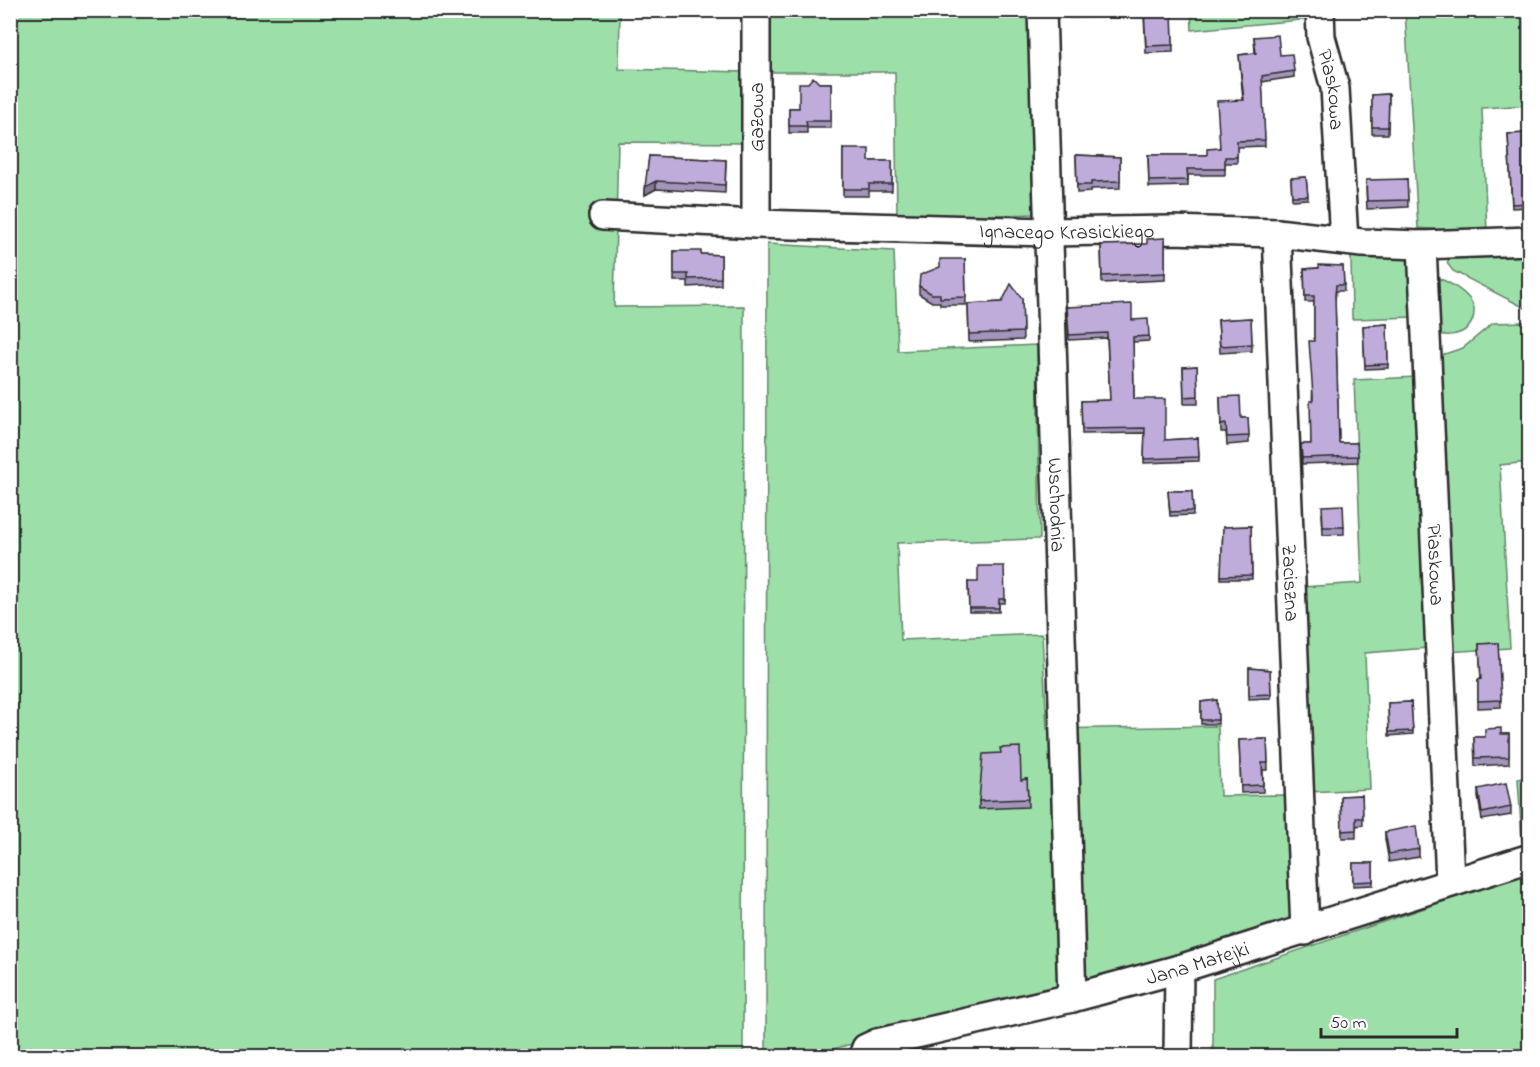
<svg xmlns="http://www.w3.org/2000/svg" width="1540" height="1067" font-family="'Indie Flower',sans-serif">
  <style>
    .green { fill: #9ddfa9; stroke: #64856a; stroke-width: 1.5 }
    .lines { fill: none; stroke-linecap: round; stroke-linejoin: round }
    .minor-casing { stroke: #2b2b2b; stroke-width: 32 }
    .minor { stroke: #fff; stroke-width: 27 }
    .wall { fill: #a494bc; stroke: #2b2b2b; stroke-width: 1.5 }
    .shaded-wall { fill: #867899; stroke: #2b2b2b; stroke-width: 1.5 }
    .building { fill: #bfacdb; stroke: #2b2b2b; stroke-width: 1.5 }
    .labels { text-anchor: middle; stroke-width: 5; stroke-linejoin: round; paint-order: stroke }
    .street-label { font-size: 21px; fill: #2b2b2b; stroke: #fff }
  </style>
  <rect width="100%" height="100%" fill="#fff"/>
  <filter id="ink" filterUnits="userSpaceOnUse"><feTurbulence type="fractalNoise" baseFrequency=".0167" numOctaves="2"/><feDisplacementMap in="SourceGraphic" scale="12" xChannelSelector="R" yChannelSelector="G"/><feConvolveMatrix kernelMatrix="1 2 1 2 8 2 1 2 1" color-interpolation-filters="sRGB"/></filter>
  <g filter="url(#ink)">
    <path class="green" d="M10 11H620L619 69 745 72 744 143 618 142 614 307 744 306 743 1056H11Z
      M767 11H1031L1034 214 897 219 895 72H766Z
      M1191 11H1311V19L1192 30Z
      M1405 11H1529V105L1482 108 1487 234 1418 228Z
      M767 244 894 251 898 351 1037 345 1040 539 897 543 901 640 1042 634 1047 729 1218 726 1220 796 1286 795 1292 918 1176 955 808 1056H766Z
      M1529 249V310L1453 271 1447 263 1453 252Z
      M1351 255 1413 259 1416 317 1352 319Z
      M1431 276C1444 279 1472 293 1474 309 1475 333 1452 339 1434 333Z
      M1526 322 1529 324V462L1500 465 1510 648 1446 652 1435 357 1463 348 1493 323Z
      M1417 377 1428 648 1365 653 1370 789 1308 792 1302 587 1362 583 1354 380Z
      M1529 776V838L1522 841 1518 779Z
      M1529 873V1056H1213V979Z"/>
    <g class="lines">
      <defs>
        <g id="minor">
          <path d="M756 10V224"/>
          <path id="s1" d="M1042 10 1072 998"/>
          <path id="s2" d="M1320 10 1321 37 1335 88 1344 240"/>
          <path id="s3" d="M603 216 756 224 1048 232 1170 230 1277 233 1362 243 1422 245 1530 241"/>
          <path id="s4" d="M1277 233 1305 931"/>
          <path id="s5" d="M1422 245 1450 882"/>
          <path id="s6" d="M863 1056 866 1048 877 1043 1072 998 1179 969 1530 858"/>
          <path d="M1178 1056 1179 969"/>
        </g>
      </defs>
      <use href="#minor" class="minor-casing"/>
      <use href="#minor" class="minor"/>
    </g>
    <path class="wall" d="M1070 10H1172L1173 52 1146 53 1144 16 1070 18Z
      M1254 37 1280 55 1294 71V77L1262 82 1265 146 1237 147V163H1225V175H1188V186L1149 187 1148 155H1207L1219 148 1243 100 1239 55 1255 53Z
      M819 83H831V128H807V133H789V108H799Z
      M1389 94 1388 134H1372V95Z
      M1530 133V207L1512 208 1508 134Z
      M843 149 869 161H892V191H869V196H843Z
      M1076 155 1120 157V188L1091 189V192L1077 193Z
      M649 156 726 160 725 193 656 189 645 195Z
      M1306 177 1308 199 1292 200 1291 178Z
      M1407 179 1408 207 1367 209 1366 188Z
      M1165 238V280L1102 283 1101 245 1147 244Z
      M674 251 701 254 721 255V285L688 287V281H674Z
      M965 259 966 305H940V302H932L919 294V286Z
      M1343 266 1344 291H1336L1335 300 1339 443H1357L1358 462 1302 464 1301 444H1311L1314 341V302H1305L1304 269Z
      M1022 299 1023 340 969 342 968 304 1002 302Z
      M1067 307 1132 320 1149 336V341L1133 342 1134 399 1165 440 1198 438 1199 461 1144 463 1145 433 1082 434 1081 401 1110 400 1107 338 1069 340Z
      M1251 318 1252 351 1220 353 1218 320Z
      M1387 324 1388 368 1365 369 1363 326Z
      M1197 366 1198 404H1184L1183 367Z
      M1220 397 1241 418H1248L1249 443 1227 445 1226 432H1221Z
      M1168 491H1192L1193 515 1170 516Z
      M1322 514 1344 527V534L1323 535Z
      M1251 526 1252 579H1221L1223 527Z
      M968 582 1005 599V603H999V612H969Z
      M1498 643 1501 707 1478 708V680L1481 679 1479 644Z
      M1249 668 1270 670 1271 698 1249 699Z
      M1217 700 1218 724H1201V702Z
      M1411 702 1413 734 1389 736 1388 703Z
      M1501 734H1509V764L1475 766 1474 737H1485Z
      M1267 739 1268 770H1263V792L1241 793 1239 740Z
      M1027 779 1028 807 979 809V801L1021 780Z
      M1478 789 1511 807V815L1482 820 1478 797Z
      M1362 795 1363 825 1356 826V838H1342L1341 796Z
      M1385 832 1419 849V857L1389 862 1385 839Z
      M1353 863H1373V885L1353 886Z"/>
    <path class="shaded-wall" d="M656 181V189L645 195V187Z"/>
    <path class="building" d="M1144 10H1172L1173 45 1146 46Z
      M1278 35 1280 55 1292 54 1294 71 1262 76 1265 140 1237 141V157H1225V169H1187L1188 180 1149 181 1148 155H1207V149L1220 148 1217 101 1244 100 1239 55 1256 53 1254 37Z
      M813 77 819 83H831V121H806L807 126H789V108H799V83H808Z
      M1389 94 1388 127H1372V95Z
      M1530 133V203L1512 204 1508 134Z
      M843 149H869V161H892V184H869V189H843Z
      M1076 155 1120 157V181L1091 182V185H1077Z
      M649 156 726 160 725 185 656 181 645 187Z
      M1306 177 1308 196H1292L1291 178Z
      M1407 179 1408 200 1367 201 1366 180Z
      M1165 238V273L1102 276 1101 245 1147 244V239Z
      M674 251H701V254L721 255V278L688 279V274H674Z
      M940 259H965L966 297 940 298V294H932L919 286 920 275 940 267Z
      M1319 265 1343 266 1344 285H1336L1335 295 1339 443H1357L1358 456 1302 458 1301 444H1311L1310 401H1313V395L1309 341H1314V296H1305L1304 269 1319 268Z
      M1011 284 1022 299 1023 332 969 334 968 304 1002 302Z
      M1132 304V320L1148 319 1149 336 1133 337 1134 399H1165V440L1198 438 1199 457 1144 459 1145 428 1082 429 1081 401 1110 400 1107 333 1069 335 1067 307Z
      M1251 318 1252 344 1220 346 1218 320Z
      M1387 324 1388 364 1365 365 1363 326Z
      M1197 366 1198 396 1184 397 1183 367Z
      M1240 396 1241 418H1248L1249 436 1227 437 1226 424 1221 425 1220 397Z
      M1168 491H1192L1193 511 1170 512Z
      M1343 505 1344 527H1323L1322 506Z
      M1251 526 1252 575 1221 576 1223 527Z
      M978 566H1004L1005 599H999V608H969L968 582H978Z
      M1498 643 1501 700 1478 701V680L1481 679 1479 644Z
      M1249 668 1270 670 1271 694 1249 695Z
      M1217 700 1218 720H1201V702Z
      M1411 702 1413 731 1389 732 1388 703Z
      M1501 728V734H1509V757L1475 758 1474 737H1485V729Z
      M1267 739 1268 763H1262L1263 785 1241 786 1239 740Z
      M1020 747 1021 780 1027 779 1028 799 979 801 983 754 1001 753 1000 748Z
      M1506 783 1511 807 1482 813 1478 789Z
      M1362 795 1363 818H1356V830L1342 831 1341 796Z
      M1416 826 1419 849 1389 854 1385 832Z
      M1353 863H1373V881L1353 882Z
      M1001 1054V1056H962L961 1055Z
      M1029 1055 1065 1056H1029Z"/>
  </g>
  <g class="labels">
    <g class="street-label">
      <text dy="7" stroke="none"><textPath href="#s2" startOffset="81">Piaskowa</textPath></text>
      <text transform="translate(756 117) rotate(-90)" y="7">Gazowa</text>
      <text dy="7" stroke="none"><textPath href="#s3" startOffset="464">Ignacego Krasickiego</textPath></text>
      <text dy="7" stroke="none"><textPath href="#s1" startOffset="495">Wschodnia</textPath></text>
      <text dy="7" stroke="none"><textPath href="#s5" startOffset="320">Piaskowa</textPath></text>
      <text dy="7" stroke="none"><textPath href="#s4" startOffset="350">Zaciszna</textPath></text>
      <text dy="7" stroke="none"><textPath href="#s6" startOffset="351">Jana Matejki</textPath></text>
    </g>
  </g>
  <rect width="1540" height="1067" fill="none" stroke="#fff" stroke-width="36"/>
  <rect x="18" y="18" width="1504" height="1031" fill="none" stroke="#2b2b2b" stroke-width="2" filter="url(#ink)"/>
  <path d="M1321 1028v9h136v-9" fill="none" stroke="#2b2b2b" stroke-width="3"/>
  <text x="1330" y="1028" font-size="18" fill="#2b2b2b" stroke="#ffffff" stroke-width="4.5" paint-order="stroke">50 m</text>
</svg>
